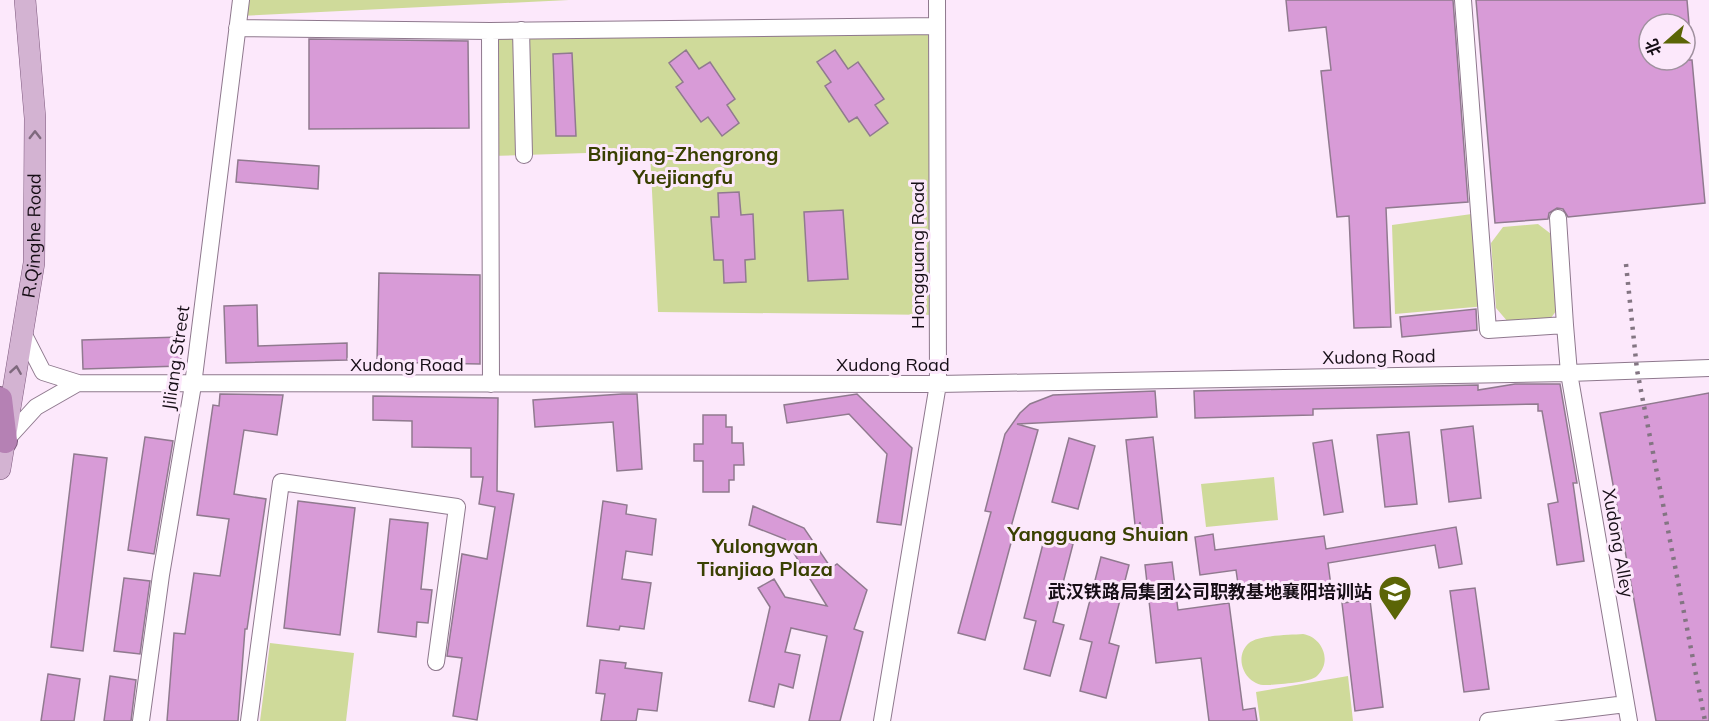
<svg xmlns="http://www.w3.org/2000/svg" width="1709" height="721" font-family="Mulish,'Noto Sans SC',sans-serif">
  <style>
    .green { fill: #cfda9a }
    .building { fill: #d89bd7; stroke: #907a8f; stroke-width: 1.5 }
    .lines { fill: none; stroke-linecap: round; stroke-linejoin: round }
    .minor-casing { stroke: #8e788d; stroke-width: 18 }
    .major-casing { stroke: #7d597d; stroke-width: 22 }
    .highway-casing { stroke: #7d597d; stroke-width: 26 }
    .minor { stroke: #fff; stroke-width: 16 }
    .major { stroke: #d3b3d2; stroke-width: 21 }
    .highway { stroke: #b581b4; stroke-width: 24 }
    .rail { stroke: #837582; stroke-width: 4.5; stroke-dasharray: 3 6; stroke-linecap: butt }
    .oneway { stroke: #7e697d }
    .labels { text-anchor: middle; stroke-width: 6; stroke-linejoin: round; paint-order: stroke }
    .street-label { font-size: 18px; fill: #160e16; stroke: #fce8fb }
    .poi-label { font-size: 18px; font-weight: bold; fill: #160e16; stroke: #fce8fb; text-anchor: end }
    .neighbourhood-label { font-size: 20px; font-weight: bold; fill: #394001; stroke: #fce8fb }
  </style>
  <rect width="100%" height="100%" fill="#fce8fb"/>
  <path class="green" d="M241 0H569L239 16Z
    M936 26 938 315 658 312 650 151 490 156V31Z
    M1479 213 1486 306 1395 314 1392 225Z
    M1538 224 1555 237 1561 305 1550 319 1508 322 1496 308 1491 243 1503 227Z
    M1274 477 1278 520 1206 527 1201 484Z
    M1303 634C1322 637 1333 661 1317 676 1309 683 1279 684 1268 685 1246 687 1232 658 1249 643 1258 635 1290 635 1303 634Z
    M270 643 354 653 346 721H260Z
    M1348 676 1353 721H1260L1256 692Z"/>
  <path class="building" d="M1286 0H1453L1468 202 1386 208 1391 327 1354 328 1349 216 1337 217 1321 71 1331 70 1326 27 1289 31Z
    M1476 0H1687L1689 24H1649V60H1692L1705 203 1568 217 1563 209 1557 208 1549 213 1548 219 1495 223Z
    M309 39 468 41 469 128 309 129Z
    M686 50 699 69 710 62 735 99 727 105 739 123 722 136 708 117 701 122 676 87 683 82 669 63Z
    M835 50 848 69 858 62 884 99 875 105 888 123 870 136 857 117 849 122 825 86 831 82 817 62Z
    M572 53 576 136H556L553 54Z
    M238 160 319 166 318 189 236 182Z
    M739 192 741 215 753 214 755 259 745 260 746 282 724 283 723 260H714L711 217H719L718 193Z
    M843 210 848 279 808 281 804 212Z
    M379 273 480 275V364L377 362Z
    M257 305 258 346 347 343V360L226 363 224 306Z
    M1476 309 1477 330 1402 337 1400 317Z
    M180 337 181 366 83 369 82 340Z
    M1515 384H1560L1577 483H1573L1584 561 1557 565 1548 504 1558 502 1542 411H1538V404L1313 409V415L1195 418V415L1194 391 1478 385V390Z
    M1155 391 1157 417 1017 424 1038 430 1011 527 1015 528 985 640 958 633 991 512 985 511 1005 434 1020 413 1030 404 1053 395Z
    M1709 393V721H1656L1600 413Z
    M220 394 283 395 277 435 244 430 234 494 266 499 247 629H245L238 721H167L174 633 185 634 194 573 220 576 229 519 197 515 213 405 219 406Z
    M622 394H637L642 469 617 471 613 422 535 427 533 400Z
    M857 394 912 448 901 525 877 522 887 454 849 414 787 423 784 405Z
    M373 396 498 398 497 491 514 494 477 720 453 716 462 658 447 656 462 554 487 559 495 507 479 504 483 477H471V448L412 447V421L373 420Z
    M703 415H726V427H732V443H743L744 465H734V480H729V492H703V461H694V444H703Z
    M1473 426 1481 498 1449 502 1441 430Z
    M1409 432 1417 504 1385 507 1377 435Z
    M145 437 173 441 154 554 128 550Z
    M1153 437 1164 535 1142 537 1140 522 1136 534 1126 440Z
    M1069 438 1095 446 1078 509 1052 502Z
    M1332 440 1343 512 1324 515 1313 443Z
    M74 454 107 458 83 651 51 647Z
    M298 501 355 508 340 635 284 628Z
    M603 501 627 505 626 514 656 519 652 555 626 551 622 579 651 583 644 629 620 626 619 630 587 626Z
    M753 506 804 528 831 568 837 564 867 590 854 629 863 632 840 721H809L827 636 791 628 785 652 800 655 793 688 779 684 774 707 749 701 770 607 758 588 774 579 785 597 827 606 785 539 749 525Z
    M390 519 428 523 421 589 432 590 428 623 417 622 416 637 378 632Z
    M1456 527 1462 564 1439 568 1435 545 1328 563 1331 586 1240 598 1236 570 1200 575 1195 537 1213 534 1215 550 1324 536 1326 549Z
    M1045 536 1073 544 1053 622 1064 625 1050 676 1024 669 1036 621 1024 618Z
    M1101 557 1129 565 1109 643 1119 646 1106 698 1080 691 1092 642 1080 639Z
    M1172 562 1178 610 1229 603 1243 710 1255 708 1257 721H1209L1201 658 1156 663 1145 565Z
    M124 578 150 581 140 654 114 651Z
    M1475 588 1489 689 1464 692 1450 591Z
    M1370 600 1383 707 1355 711 1342 603Z
    M600 660 626 663 625 668 662 673 657 711 638 709 636 721H601L605 694 596 693Z
    M48 674 80 679 74 721H41Z
    M110 676 136 680 131 721H104Z"/>
  <g class="lines">
    <defs>
      <path id="minor" d="M1463 0 1488 330 1565 325 1569 373 1629 721
        M237 28 490 31
        M521 30 524 155
        M1558 218 1565 325
        M23 333 43 372 78 383 938 384 1569 373 1709 368
        M491 384 490 31 936 26
        M5 441 36 407 78 383
        M141 721 161 575 193 385 241 0
        M249 721 281 482 457 507 436 662
        M882 721 938 384 937 0
        M1488 721 1626 704"/>
      <g id="major">
        <path id="s1" d="M0 469 34 263 35 118 25 0"/>
      </g>
      <path id="highway" d="M0 399 5 441"/>
    </defs>
    <use href="#minor" class="minor-casing"/>
    <use href="#major" class="major-casing"/>
    <use href="#highway" class="highway-casing"/>
    <use href="#minor" class="minor"/>
    <use href="#major" class="major"/>
    <use href="#highway" class="highway"/>
    <path class="rail" d="M1626 264 1637 370 1705 721"/>
  </g>
  <defs><path id="oneway-chevron" d="M-2-3.5L2.5 0L-2 3.5" fill="none" stroke-width="1.6" stroke-linecap="round" stroke-linejoin="round" transform="scale(1.5)"/></defs>
  <g class="oneway">
    <use href="#oneway-chevron" transform="translate(35 135) rotate(-90)"/>
    <use href="#oneway-chevron" transform="translate(16 370) rotate(-81)"/>
  </g>
  <defs>
    <symbol id="university-pin" viewBox="-11 -11 22 30"><path d="M0 17L-7.5 6A9.5 9.5 0 1 1 7.5 6Z" fill="#5b6506" stroke="#fce8fb"/><path d="M0-5L7-2L0 1L-7-2ZM-4 1L0 2.5L4 1V4Q0 6-4 4Z" fill="#fff"/></symbol>
  </defs>
  <g fill-rule="evenodd">
    <use href="#university-pin" x="1376" y="573" width="38" height="52"/>
  </g>
  <g class="labels">
    <g class="street-label">
      <text dy="6" stroke="none"><textPath href="#s1" startOffset="236">R.Qinghe Road</textPath></text>
      <text transform="translate(918 255) rotate(-90)" y="6">Hongguang Road</text>
      <text transform="translate(1379 357) rotate(-1)" y="6">Xudong Road</text>
      <text transform="translate(176 358) rotate(-82)" y="6">Jiliang Street</text>
      <text x="407" y="371">Xudong Road</text>
      <text x="893" y="371">Xudong Road</text>
      <text transform="translate(1618 543) rotate(80)" y="6">Xudong Alley</text>
    </g>
    <g class="poi-label">
      <text x="1372" y="598">武汉铁路局集团公司职教基地襄阳培训站</text>
    </g>
    <g class="neighbourhood-label">
      <text x="683" y="161">Binjiang-Zhengrong<tspan x="683" dy="23">Yuejiangfu</tspan></text>
      <text x="1098" y="541">Yangguang Shuian</text>
      <text x="765" y="553">Yulongwan<tspan x="765" dy="23">Tianjiao Plaza</tspan></text>
    </g>
  </g>
  <g transform="translate(1667 42) rotate(249)"><circle r="28" fill="#fce8fb" stroke="#a0919f" stroke-width="1.5"/>
  <path d="M0-4.5L10 22L0 15L-10 22Z" fill="#5b6506"/>
  <text y="-9" font-size="16" font-weight="bold" text-anchor="middle" fill="#160e16">北</text>
  </g>
</svg>
